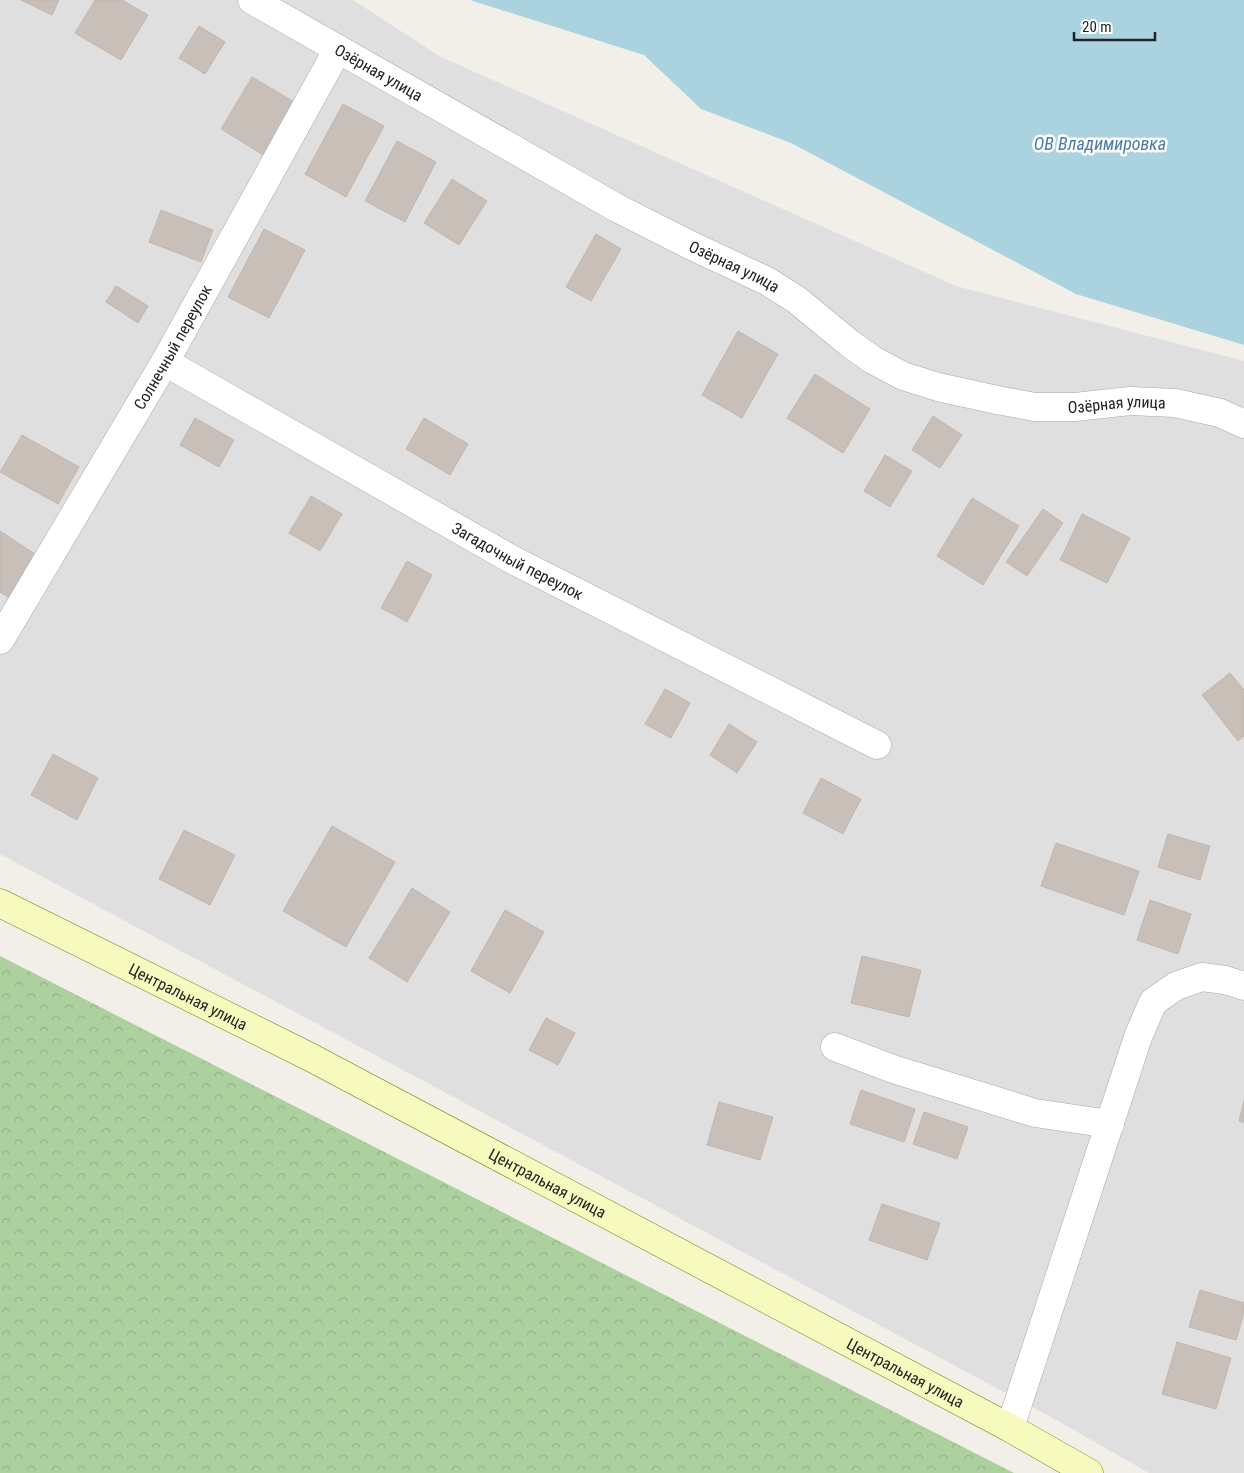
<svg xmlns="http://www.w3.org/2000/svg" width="1244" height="1473" font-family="'Roboto Condensed',sans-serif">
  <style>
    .residential { fill: #e0dfdf }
    .forest { fill: url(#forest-crowns) }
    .water { fill: #aad3df }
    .building { fill: #c7bfb8; stroke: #c4b6ab }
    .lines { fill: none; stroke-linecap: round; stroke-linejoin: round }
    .street-casing { stroke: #a9a9a9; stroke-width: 29 }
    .secondary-casing { stroke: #707d05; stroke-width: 29 }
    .street { stroke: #fff; stroke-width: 28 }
    .secondary { stroke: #f7fabf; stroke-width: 28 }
    .labels { text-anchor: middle; stroke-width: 5; stroke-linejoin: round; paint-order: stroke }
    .street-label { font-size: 16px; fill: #222; stroke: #fff }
    .water-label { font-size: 18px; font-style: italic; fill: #4a7aab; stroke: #fff }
  </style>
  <defs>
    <pattern id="forest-crowns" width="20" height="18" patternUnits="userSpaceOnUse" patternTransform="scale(1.25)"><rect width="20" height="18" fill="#add19e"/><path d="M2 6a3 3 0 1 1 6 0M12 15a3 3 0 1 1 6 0" fill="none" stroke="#95b388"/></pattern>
  </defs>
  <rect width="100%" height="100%" fill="#f2efe9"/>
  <path class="residential" d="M0 0H353L441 57 956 286 1244 361V1473H1149L1058 1421 0 854Z"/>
  <path class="forest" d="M0 956 1014 1473H0Z"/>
  <path class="water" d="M470 0H1244V345L1076 294 791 143 701 109 644 55Z"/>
  <path class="building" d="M21 0H59L52 15Z
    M95 0H122L148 15 121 60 75 33Z
    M199 26 225 42 205 74 179 58Z
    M252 77 296 103 265 156 221 129Z
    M343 104 384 126 346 197 305 174Z
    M397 141 436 162 405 222 365 201Z
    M452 179 487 201 459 245 424 223Z
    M161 210 213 230 201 262 149 242Z
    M264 229 305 250 269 318 228 297Z
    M596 234 621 249 591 301 566 287Z
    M116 286 148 306 138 323 106 302Z
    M738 331 778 354 742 418 702 395Z
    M815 374 870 409 843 453 787 418Z
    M933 416 962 435 940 468 912 450Z
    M195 418 234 440 219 467 180 445Z
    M424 418 468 444 450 475 406 449Z
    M22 435 79 467 58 504 0 472Z
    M885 455 912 471 890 507 864 491Z
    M311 496 342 514 320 551 289 533Z
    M972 498 1019 526 983 585 937 556Z
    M1043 509 1063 523 1027 576 1006 562Z
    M1082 514 1130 538 1107 583 1060 560Z
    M0 531 38 556 11 599 0 592Z
    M407 561 432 575 407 622 381 608Z
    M1230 673 1244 690V736L1238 741 1202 695Z
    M665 689 690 703 671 738 645 724Z
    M729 724 757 742 737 773 710 755Z
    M53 754 98 778 77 820 31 795Z
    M821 778 861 799 843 834 803 813Z
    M332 826 395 862 346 947 283 911Z
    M184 830 235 855 210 905 159 879Z
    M1168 834 1210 846 1200 880 1158 867Z
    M1056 843 1139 871 1124 915 1041 886Z
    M412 888 450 912 407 982 369 958Z
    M1150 900 1191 914 1178 954 1137 940Z
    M505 910 544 932 510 993 471 971Z
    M862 956 921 970 909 1017 851 1003Z
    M546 1018 575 1033 558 1065 529 1050Z
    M861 1090 915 1109 904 1142 850 1124Z
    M1244 1101V1123L1239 1121Z
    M719 1102 773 1117 760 1160 707 1145Z
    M924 1112 968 1127 957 1159 913 1144Z
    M882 1204 940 1223 927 1260 869 1240Z
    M1200 1290 1244 1303V1313L1236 1340 1189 1327Z
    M1177 1342 1231 1358 1216 1409 1162 1394Z"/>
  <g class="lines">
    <defs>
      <g id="street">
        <path id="s1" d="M252 0 617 208 690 245 767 281 797 300 849 343 873 360 903 376 938 387 997 400 1035 407H1075L1130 401 1175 403 1220 413 1244 424"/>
        <path id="s2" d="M165 362 511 559 877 745"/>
        <path id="s3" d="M0 640 165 362 338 49"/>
        <path d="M835 1047 893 1069 1035 1113 1110 1124"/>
        <path d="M1010 1428 1138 1037 1153 1002 1176 986 1202 977 1225 980 1244 986"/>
      </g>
      <g id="secondary">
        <path id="s4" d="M0 903 310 1057 1010 1428 1089 1473"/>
      </g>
    </defs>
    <use href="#street" class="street-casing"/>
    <use href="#secondary" class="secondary-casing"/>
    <use href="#street" class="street"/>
    <use href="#secondary" class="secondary"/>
  </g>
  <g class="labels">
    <g class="street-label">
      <text dy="6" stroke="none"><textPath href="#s1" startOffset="146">Озёрная улица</textPath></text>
      <text dy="6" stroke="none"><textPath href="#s1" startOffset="551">Озёрная улица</textPath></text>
      <text dy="6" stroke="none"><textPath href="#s3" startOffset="340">Солнечный переулок</textPath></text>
      <text dy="6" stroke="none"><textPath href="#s1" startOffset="971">Озёрная улица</textPath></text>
      <text dy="6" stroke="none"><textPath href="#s2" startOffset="405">Загадочный переулок</textPath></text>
      <text dy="6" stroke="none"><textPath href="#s4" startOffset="210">Центральная улица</textPath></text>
      <text dy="6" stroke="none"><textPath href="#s4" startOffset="615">Центральная улица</textPath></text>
      <text dy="6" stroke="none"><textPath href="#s4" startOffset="1020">Центральная улица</textPath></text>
    </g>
    <g class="water-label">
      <text x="1100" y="150">ОВ Владимировка</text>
    </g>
  </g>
  <path d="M1074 32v8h81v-8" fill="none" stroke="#222222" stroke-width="2.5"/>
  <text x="1082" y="32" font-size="15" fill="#222222" stroke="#ffffff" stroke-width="4" paint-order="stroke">20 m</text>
</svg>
